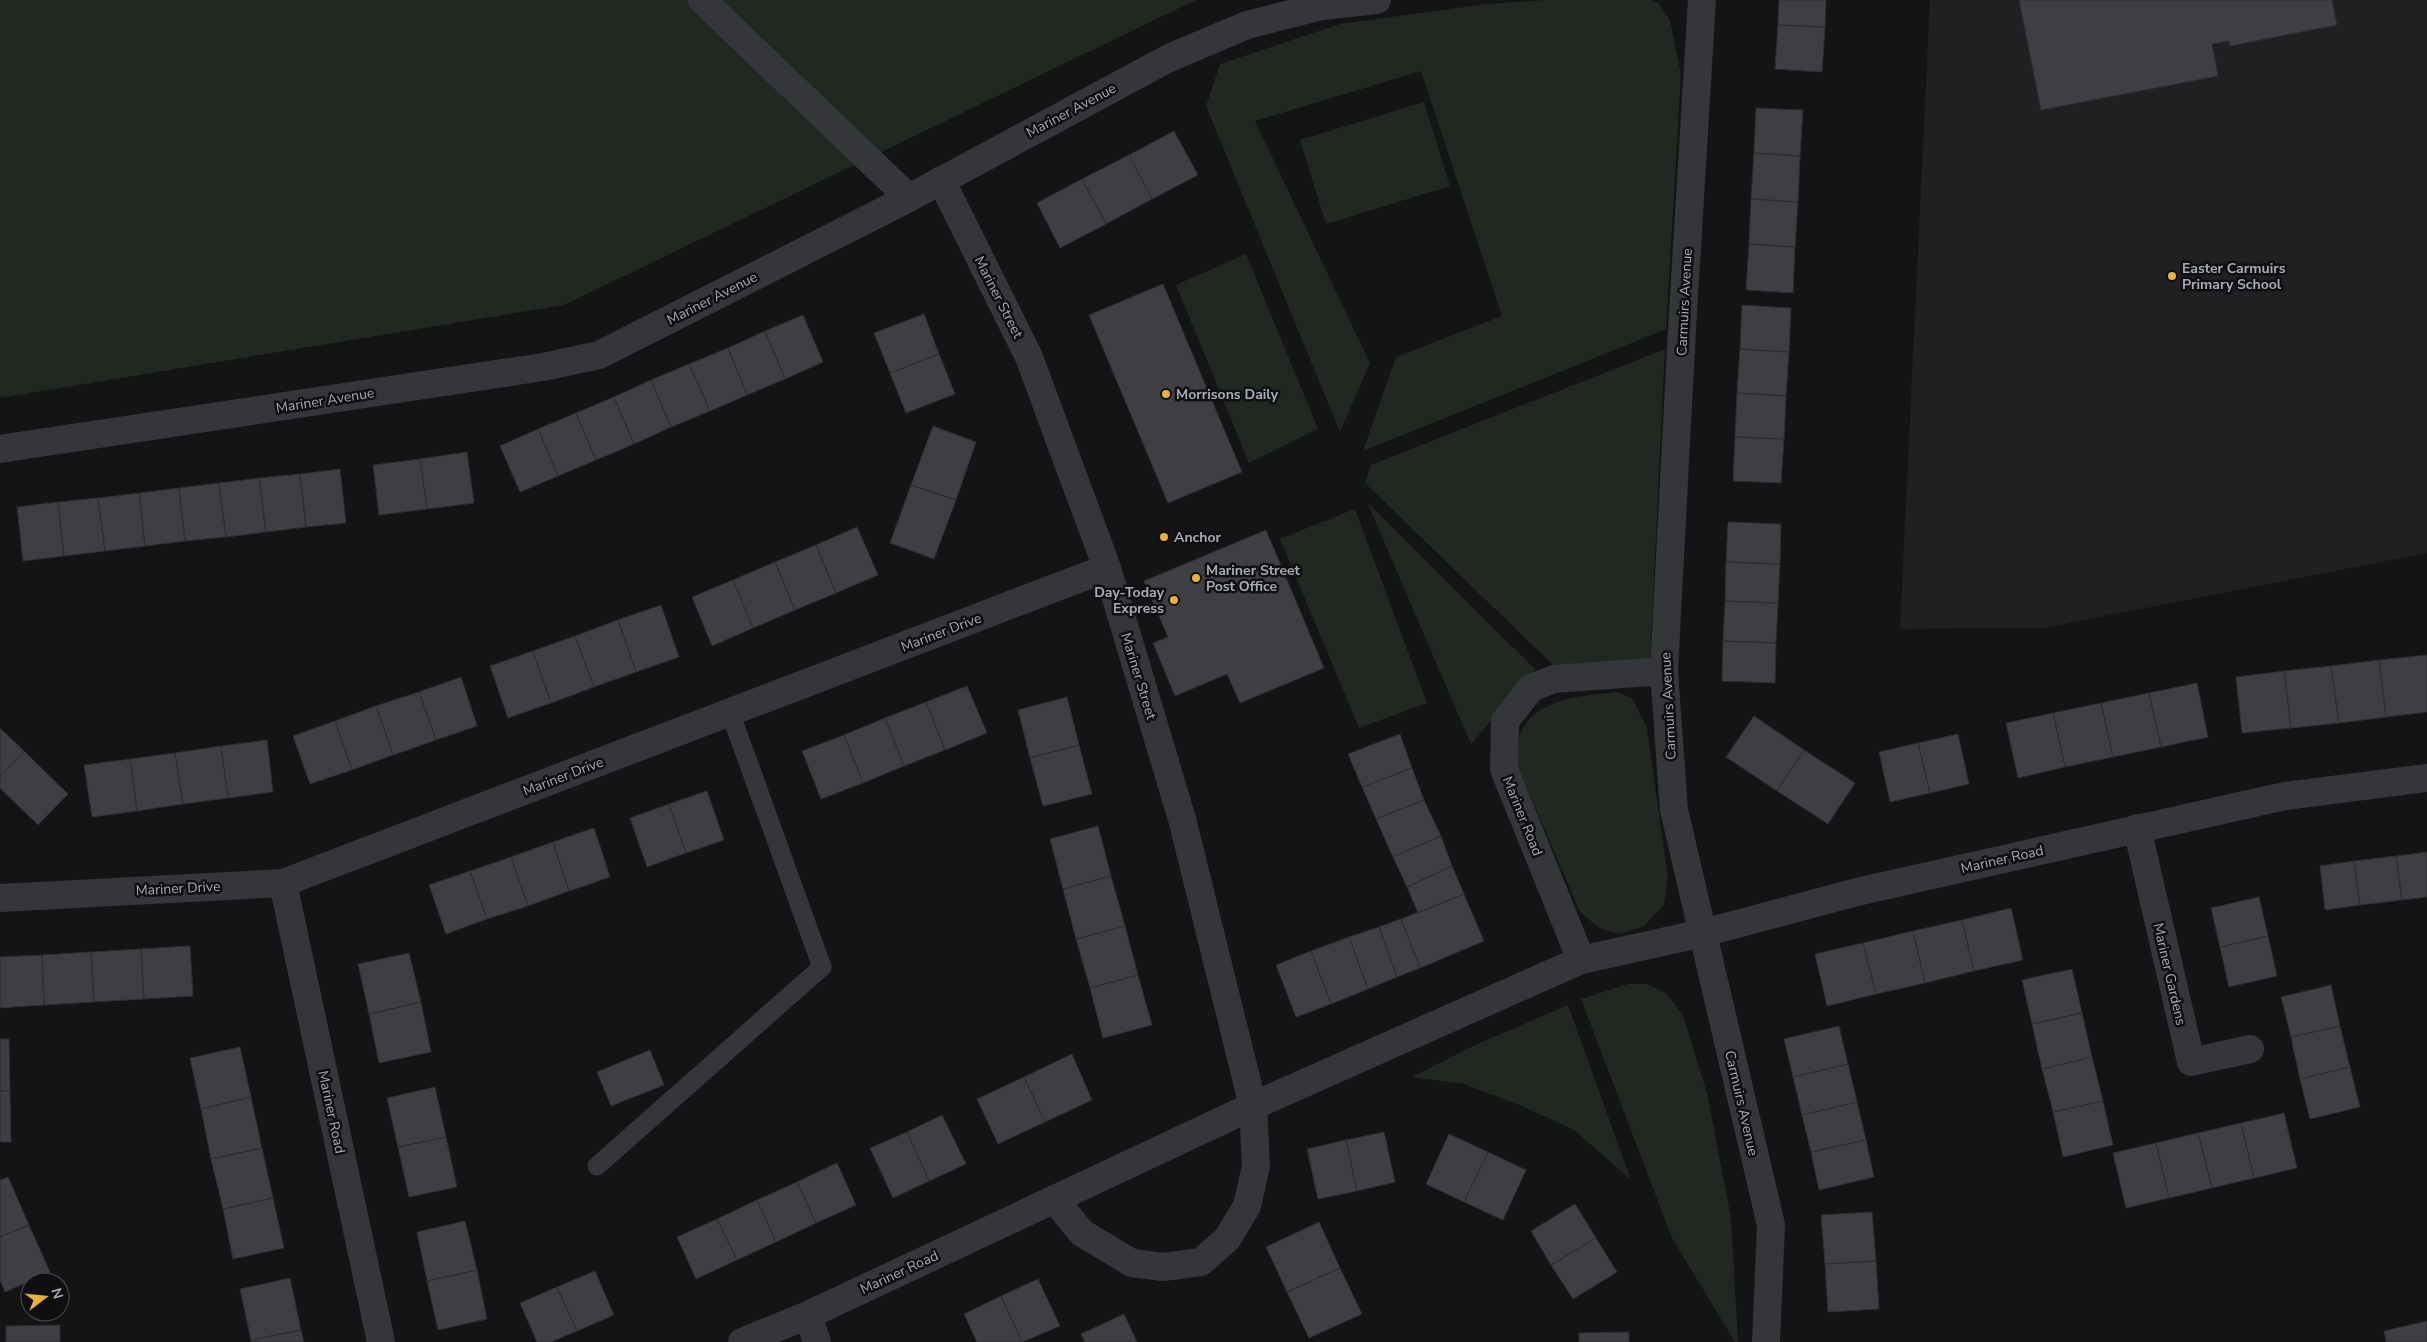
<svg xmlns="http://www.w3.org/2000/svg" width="2427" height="1342" font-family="'Nunito Sans',sans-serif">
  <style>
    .built { fill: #202023 }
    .green { fill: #202821 }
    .building { fill: #3e3f43; stroke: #2e2e31 }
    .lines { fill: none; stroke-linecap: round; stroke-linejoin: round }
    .service { stroke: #35363a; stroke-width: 19 }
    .minor { stroke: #35363a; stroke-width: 28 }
    .poi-dot { fill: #e9b139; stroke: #0f0f11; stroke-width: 2 }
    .labels { text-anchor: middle; stroke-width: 5; stroke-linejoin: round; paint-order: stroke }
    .street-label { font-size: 14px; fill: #a6abb5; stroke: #0f0f11 }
    .poi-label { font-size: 14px; font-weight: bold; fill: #a6abb5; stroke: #0f0f11; text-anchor: start }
  </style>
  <rect width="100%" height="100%" fill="#141416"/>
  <path class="built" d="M1930 0H2427V553L2044 628 1900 629Z"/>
  <path class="green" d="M0 0H1196L564 305 0 398Z
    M1545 0H1651L1659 4 1670 20 1681 75 1666 329 1363 451 1396 357 1502 316 1421 71 1255 121 1370 363 1340 432 1206 106 1220 64 1340 24 1486 4Z
    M1424 102 1450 186 1326 224 1300 140Z
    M1246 254 1318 429 1249 463 1176 285Z
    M1665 349 1650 661 1558 670 1365 483 1371 465Z
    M1367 502 1535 669 1471 744Z
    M1355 509 1427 703 1359 728 1280 539Z
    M1617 692 1632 698 1647 728 1668 878 1664 905 1644 926 1619 934 1599 928 1580 912 1517 765C1517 758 1516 749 1518 742 1527 698 1582 696 1617 692Z
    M1628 984H1647L1666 993 1683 1015 1707 1093 1731 1218 1738 1342H1735L1672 1238 1581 999Z
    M1568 1005 1631 1180 1574 1130 1522 1106 1464 1084 1412 1077 1473 1046Z"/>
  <path class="building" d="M1779 0H1826L1825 27 1778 25Z
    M2019 0H2332L2337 25 2230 46 2229 41 2212 44 2218 76 2041 110Z
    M1778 25 1825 27 1822 72 1775 69Z
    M1756 108 1803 110 1800 156 1754 153Z
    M1174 131 1198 175 1152 199 1129 155Z
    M1754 153 1800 156 1798 202 1751 199Z
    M1129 155 1152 199 1106 224 1082 179Z
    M1082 179 1106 224 1060 248 1037 203Z
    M1751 199 1798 202 1795 247 1749 244Z
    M1749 244 1795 247 1793 293 1746 290Z
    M1163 284 1242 472 1168 503 1089 315Z
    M1742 305 1791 308 1789 352 1740 349Z
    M924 314 939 354 890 373 874 333Z
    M803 315 823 362 785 379 765 331Z
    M765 331 785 379 747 395 728 348Z
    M728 348 747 395 710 411 689 364Z
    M1740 349 1789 352 1786 396 1737 393Z
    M939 354 955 394 906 413 890 373Z
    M689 364 710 411 671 427 651 380Z
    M651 380 671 427 634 444 614 397Z
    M1737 393 1786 396 1784 439 1735 437Z
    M614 397 634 444 596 460 576 413Z
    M576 413 596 460 558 476 538 429Z
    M933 426 976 442 956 500 911 485Z
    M538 429 558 476 520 492 500 446Z
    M1735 437 1784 439 1781 483 1733 481Z
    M467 452 474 503 427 509 420 459Z
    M420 459 427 509 379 515 373 465Z
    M340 469 346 523 306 527 300 474Z
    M300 474 306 527 266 532 259 478Z
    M259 478 266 532 226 537 219 483Z
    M219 483 226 537 185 541 179 488Z
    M911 485 956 500 934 559 890 543Z
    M179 488 185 541 145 546 139 493Z
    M139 493 145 546 105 551 98 498Z
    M98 498 105 551 64 556 58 502Z
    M58 502 64 556 23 561 17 507Z
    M1728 522 1781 524 1780 564 1726 562Z
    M857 527 878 575 836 593 816 545Z
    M1266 530 1324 668 1240 703 1227 674 1175 696 1153 643 1168 637 1144 581Z
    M816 545 836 593 795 610 775 562Z
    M775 562 795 610 753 628 733 580Z
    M1726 562 1780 564 1778 603 1725 601Z
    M733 580 753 628 712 646 692 597Z
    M1725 601 1778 603 1776 643 1723 641Z
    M661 605 679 657 636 672 618 620Z
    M618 620 636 672 594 687 575 636Z
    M575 636 594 687 551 703 533 651Z
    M1723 641 1776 643 1775 683 1722 681Z
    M533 651 551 703 508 718 490 666Z
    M2427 655V712L2386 717 2379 660Z
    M2379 660 2386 717 2339 723 2331 666Z
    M2331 666 2339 723 2291 728 2284 671Z
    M2284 671 2291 728 2242 733 2236 677Z
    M461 677 477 726 436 740 419 692Z
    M2197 683 2208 737 2161 747 2149 693Z
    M967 686 987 733 945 750 926 702Z
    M419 692 436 740 393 755 376 706Z
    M2149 693 2161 747 2113 757 2101 703Z
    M1067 697 1079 745 1030 758 1018 710Z
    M926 702 945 750 904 766 885 718Z
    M2101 703 2113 757 2065 767 2053 713Z
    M376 706 393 755 352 770 335 721Z
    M2053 713 2065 767 2018 778 2006 723Z
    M1754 716 1804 750 1777 791 1726 757Z
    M885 718 904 766 863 783 844 735Z
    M335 721 352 770 310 784 293 736Z
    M0 728 24 751 0 776Z
    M1400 734 1412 768 1362 787 1348 754Z
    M1958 734 1969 784 1930 793 1918 743Z
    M844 735 863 783 821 799 802 751Z
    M267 740 273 792 228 798 221 746Z
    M1918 743 1930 793 1890 802 1879 752Z
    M1079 745 1092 794 1043 806 1030 758Z
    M221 746 228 798 183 804 175 753Z
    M1804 750 1855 783 1828 824 1777 791Z
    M24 751 68 794 38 825 0 788V776Z
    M175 753 183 804 137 811 130 759Z
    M130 759 137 811 92 817 84 765Z
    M1412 768 1424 800 1376 819 1362 787Z
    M707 791 724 840 686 853 669 804Z
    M1424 800 1441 836 1393 857 1376 819Z
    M669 804 686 853 647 867 630 818Z
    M1098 826 1111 876 1063 889 1050 839Z
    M594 828 610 877 569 891 553 842Z
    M1441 836 1452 866 1407 887 1393 857Z
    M553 842 569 891 528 906 511 857Z
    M2427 852V897L2402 900 2396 856Z
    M2396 856 2402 900 2360 905 2354 861Z
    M511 857 528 906 487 919 470 871Z
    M2354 861 2360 905 2325 910 2320 866Z
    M1452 866 1464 894 1418 913 1407 887Z
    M470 871 487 919 446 934 429 885Z
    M1111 876 1125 926 1076 939 1063 889Z
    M1464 894 1484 941 1420 968 1401 919Z
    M2259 897 2268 936 2220 947 2211 908Z
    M2011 908 2023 960 1974 971 1962 920Z
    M1401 919 1420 968 1397 977 1379 927Z
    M1962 920 1974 971 1925 983 1913 931Z
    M1125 926 1138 975 1090 988 1076 939Z
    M1379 927 1397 977 1368 989 1349 937Z
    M1913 931 1925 983 1876 994 1863 943Z
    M2268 936 2277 976 2229 987 2220 947Z
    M1349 937 1368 989 1331 1004 1311 951Z
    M1863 943 1876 994 1827 1006 1815 954Z
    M190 946 193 996 144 999 141 949Z
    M141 949 144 999 94 1002 91 952Z
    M1311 951 1331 1004 1296 1017 1276 965Z
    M91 952 94 1002 44 1005 42 955Z
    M409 953 421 1002 369 1014 358 964Z
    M42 955 44 1005 0 1008V957Z
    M2072 969 2082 1013 2032 1024 2022 980Z
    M1138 975 1152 1025 1103 1038 1090 988Z
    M2331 985 2340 1026 2291 1037 2281 997Z
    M421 1002 431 1052 379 1063 369 1014Z
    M2082 1013 2092 1057 2042 1069 2032 1024Z
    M1839 1026 1848 1064 1793 1077 1784 1039Z
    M2340 1026 2350 1067 2300 1079 2291 1037Z
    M0 1039H9L10 1091H0Z
    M240 1047 251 1097 201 1109 190 1058Z
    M650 1050 664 1085 611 1106 597 1072Z
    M1072 1054 1092 1100 1045 1122 1024 1077Z
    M2092 1057 2103 1101 2053 1112 2042 1069Z
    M1848 1064 1857 1102 1802 1115 1793 1077Z
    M2350 1067 2360 1107 2310 1119 2300 1079Z
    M1024 1077 1045 1122 998 1144 977 1099Z
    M435 1087 446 1137 398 1147 387 1098Z
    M0 1091H10L11 1142H0Z
    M251 1097 262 1148 211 1159 201 1109Z
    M2103 1101 2113 1145 2063 1157 2053 1112Z
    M1857 1102 1866 1140 1811 1152 1802 1115Z
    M2284 1113 2297 1168 2254 1178 2241 1123Z
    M942 1115 966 1164 929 1181 907 1132Z
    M2241 1123 2254 1178 2212 1188 2198 1133Z
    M907 1132 929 1181 893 1198 870 1148Z
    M1384 1132 1395 1182 1357 1191 1346 1140Z
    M2198 1133 2212 1188 2169 1198 2156 1143Z
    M1449 1134 1488 1152 1464 1202 1426 1184Z
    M446 1137 457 1187 409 1197 398 1147Z
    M1346 1140 1357 1191 1318 1199 1307 1149Z
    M1866 1140 1874 1177 1819 1190 1811 1152Z
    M2156 1143 2169 1198 2126 1208 2113 1153Z
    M262 1148 273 1198 223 1209 211 1159Z
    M1488 1152 1526 1170 1503 1220 1464 1202Z
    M837 1163 856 1205 816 1223 797 1182Z
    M8 1177 29 1225 0 1237V1180Z
    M797 1182 816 1223 776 1242 757 1200Z
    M273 1198 284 1248 233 1259 223 1209Z
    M757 1200 776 1242 737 1260 717 1219Z
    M1575 1204 1596 1238 1551 1265 1531 1231Z
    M1872 1212 1876 1261 1825 1264 1821 1215Z
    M717 1219 737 1260 696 1279 677 1237Z
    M465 1221 477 1270 427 1281 417 1232Z
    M1319 1222 1340 1268 1287 1292 1266 1247Z
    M29 1225 50 1272 5 1292 0 1280V1237Z
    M1596 1238 1617 1272 1573 1299 1551 1265Z
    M1876 1261 1879 1309 1828 1312 1825 1264Z
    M1340 1268 1362 1314 1309 1338 1287 1292Z
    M477 1270 487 1319 438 1330 427 1281Z
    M595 1271 614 1315 577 1331 557 1287Z
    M290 1278 301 1330 251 1340 240 1289Z
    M1038 1279 1060 1326 1022 1342 1001 1296Z
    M557 1287 577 1331 551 1342H537L520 1303Z
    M1001 1296 1022 1342H977L964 1314Z
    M1124 1314 1137 1342H1085L1081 1334Z
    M2427 1321V1342H2386L2384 1331Z
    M60 1325V1342H6V1326Z
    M301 1330 304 1342H251V1340Z
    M1629 1332V1342H1579V1333Z"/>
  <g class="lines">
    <path class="service" d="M597 1166 822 967 730 712"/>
    <path class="minor" d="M702 0 909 198
      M1702 0 1682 329 1664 671 1674 810 1771 1225 1766 1342
      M941 180 1029 357 1107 568 1182 819 1253 1106 1256 1166 1247 1206 1227 1239 1201 1262 1163 1267 1132 1263 1082 1233 1054 1199
      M0 449 543 367 599 355 909 198 1169 58 1247 25 1322 6 1377 0
      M2137 828 2191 1062 2250 1049
      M283 883 381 1342
      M0 898 283 883 1107 568
      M1581 960 1504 769 1505 721 1531 688 1554 679 1664 671
      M808 1315 817 1342
      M742 1342 808 1315 1253 1106 1581 960 1703 933 1861 891 2285 796 2427 778"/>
  </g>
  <g class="poi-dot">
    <circle cx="2172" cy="276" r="5"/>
    <circle cx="1166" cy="394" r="5"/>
    <circle cx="1164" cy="537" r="5"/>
    <circle cx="1196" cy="578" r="5"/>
    <circle cx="1174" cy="600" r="5"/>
  </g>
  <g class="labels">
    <g class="street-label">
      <text transform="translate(1071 110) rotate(-28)" y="5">Mariner Avenue</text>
      <text transform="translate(999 297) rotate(63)" y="5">Mariner Street</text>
      <text transform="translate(712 298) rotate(-27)" y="5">Mariner Avenue</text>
      <text transform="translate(1684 302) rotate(-87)" y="5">Carmuirs Avenue</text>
      <text transform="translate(325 400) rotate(-9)" y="5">Mariner Avenue</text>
      <text transform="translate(941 632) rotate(-21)" y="5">Mariner Drive</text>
      <text transform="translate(1139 676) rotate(73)" y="5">Mariner Street</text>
      <text transform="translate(1668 706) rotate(-93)" y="5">Carmuirs Avenue</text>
      <text transform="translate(563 776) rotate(-21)" y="5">Mariner Drive</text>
      <text transform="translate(1523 816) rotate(68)" y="5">Mariner Road</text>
      <text transform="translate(2002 859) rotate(-13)" y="5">Mariner Road</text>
      <text transform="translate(178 888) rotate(-3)" y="5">Mariner Drive</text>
      <text transform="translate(2170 974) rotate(77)" y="5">Mariner Gardens</text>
      <text transform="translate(1742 1103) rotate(77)" y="5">Carmuirs Avenue</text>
      <text transform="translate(332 1112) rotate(78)" y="5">Mariner Road</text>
      <text transform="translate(899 1272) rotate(-25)" y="5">Mariner Road</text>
    </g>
    <g class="poi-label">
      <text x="2182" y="273">Easter Carmuirs<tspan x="2182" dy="16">Primary School</tspan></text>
      <text x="1176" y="399">Morrisons Daily</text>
      <text x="1174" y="542">Anchor</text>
      <text x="1206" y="575">Mariner Street<tspan x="1206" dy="16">Post Office</tspan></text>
      <text x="1164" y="597" text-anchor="end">Day-Today<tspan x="1164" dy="16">Express</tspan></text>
    </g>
  </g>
  <g transform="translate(45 1297) rotate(74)"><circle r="24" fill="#0f0f11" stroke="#4b4d53"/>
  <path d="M0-4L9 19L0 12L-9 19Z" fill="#e9b139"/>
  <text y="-8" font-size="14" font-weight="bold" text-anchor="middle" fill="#a6abb5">N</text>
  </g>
</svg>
